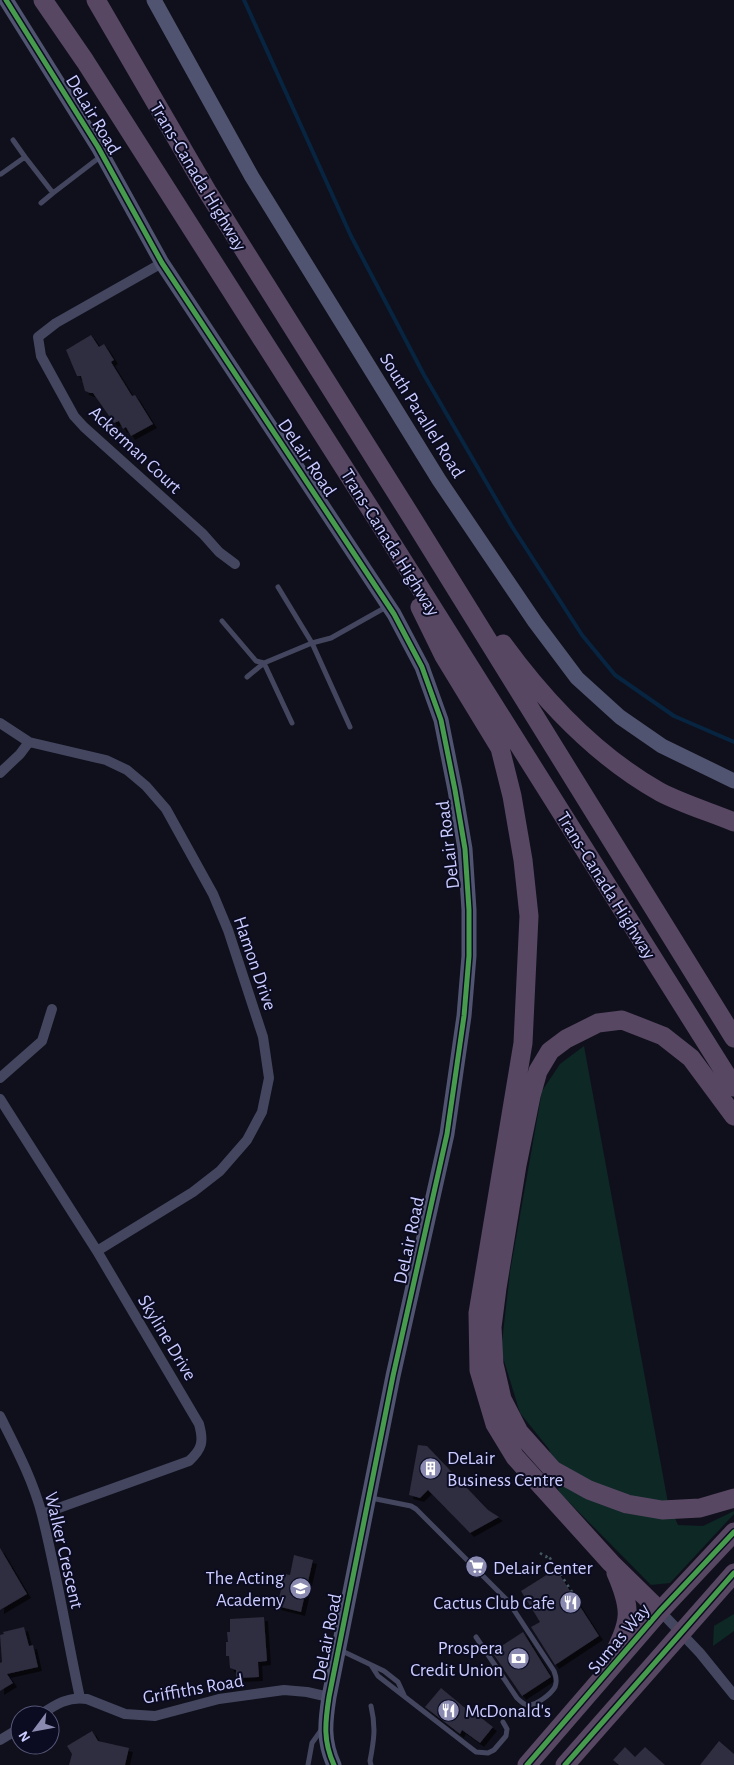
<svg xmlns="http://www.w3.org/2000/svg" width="734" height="1765" font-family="'Alegreya Sans',sans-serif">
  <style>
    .green { fill: #0d2825 }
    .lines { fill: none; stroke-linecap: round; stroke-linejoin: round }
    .stream { stroke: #072440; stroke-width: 4 }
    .building { fill: #2e2d3f; filter: url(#shadow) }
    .path { stroke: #435763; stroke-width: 2.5; stroke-dasharray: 2.5 4; stroke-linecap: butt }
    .lane { stroke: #43465e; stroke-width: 5 }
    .street { stroke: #43465e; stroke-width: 10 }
    .secondary { stroke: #515470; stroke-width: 15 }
    .highway { stroke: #584762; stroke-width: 19 }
    .cycleway-casing { stroke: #0b0b21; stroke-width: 8 }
    .cycleway { stroke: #469c4c; stroke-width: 5 }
    .labels { text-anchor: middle; stroke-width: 4; stroke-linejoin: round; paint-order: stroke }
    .street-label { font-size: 19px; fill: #cbccff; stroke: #0b0b21 }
    .poi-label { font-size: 19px; fill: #cbccff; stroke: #0b0b21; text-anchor: start }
  </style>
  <defs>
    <filter id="shadow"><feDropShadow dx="4" dy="4" stdDeviation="0" flood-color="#0009"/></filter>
  </defs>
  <rect width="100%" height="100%" fill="#10101c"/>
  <path class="green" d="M584 1046 668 1503 678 1525 703 1526 734 1511V1514L670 1583 651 1585 559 1492 549 1449 520 1413 501 1351 510 1272 542 1091 560 1064Z
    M734 1614V1631L713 1646 714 1626Z"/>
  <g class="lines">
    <path class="stream" d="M244 0 351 236 424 375 511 525 582 635 615 675 674 716 734 742"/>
  </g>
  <path class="building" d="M91 335 99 347 104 344 114 360 111 362 132 396 135 395 153 424 131 436 126 427 123 429 119 421 114 423 93 393H90L85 391 81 376H77L66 350Z
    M418 1445 427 1446 488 1510 499 1517 470 1533 428 1490 420 1498 409 1495Z
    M0 1548 27 1594 0 1610Z
    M294 1555 313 1560 301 1612 277 1606 285 1574 290 1575Z
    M556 1569 599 1636 555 1665 531 1627 540 1622 521 1591Z
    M264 1617 267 1661 258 1662 259 1677 236 1678V1670L230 1668 229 1656H226V1642H228L227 1632H230V1619Z
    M24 1627 29 1646 33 1645 38 1667 7 1674 13 1683 0 1691V1663L2 1662 0 1635 4 1634 3 1632Z
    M523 1632 551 1677 522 1696 492 1652Z
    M441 1688 470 1712 471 1710 493 1727 480 1743 462 1730 460 1734 425 1707Z
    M92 1731 98 1741 129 1748 125 1765H69L72 1754 67 1746Z
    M719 1741 734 1754V1765H700Z
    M625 1747 635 1757 645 1747 665 1765H619L613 1760Z"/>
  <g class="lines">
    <path class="path" d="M540 1553 546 1557 548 1555 576 1598"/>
    <path class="lane" d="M13 140 25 157 53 193 100 157
      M1 174 25 157
      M41 203 53 193
      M278 587 312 643 350 727
      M222 621 256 661 264 663 292 723
      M247 677 264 663 312 643 331 638 388 606
      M371 1498 411 1506 416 1509 508 1601 554 1671C556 1676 557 1682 555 1687 551 1694 536 1706 527 1705 523 1704 520 1701 517 1698L476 1637
      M340 1650 384 1671 398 1682 404 1695
      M371 1665 378 1676 476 1752 488 1753 494 1750 506 1736 507 1729 503 1722
      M371 1706C376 1727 374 1740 370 1761L371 1765
      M308 1765 312 1743 322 1729"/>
    <path class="street" d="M162 263 56 323 38 337 41 356 74 416 84 427 203 534 219 552 235 564
      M0 723 29 742 106 760 127 770 146 786 166 809 213 894 228 930 263 1037 269 1078 262 1112 247 1140 220 1171 193 1192 97 1251
      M0 773 20 754 29 742
      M0 1078 42 1041 52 1009
      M0 1099 97 1251 199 1424C204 1442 202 1449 189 1461L42 1514
      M0 1416C16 1448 33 1480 42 1515 57 1575 67 1637 80 1698
      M660 1611 700 1653 734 1695
      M40 1715C55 1705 68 1696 87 1699L125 1714 155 1716 219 1699 284 1690 307 1692 329 1697
      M0 1740 20 1728"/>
    <path class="secondary" d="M6 0 98 147 162 263 394 614 422 667 441 720 455 790 465 849 469 910V956L464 1016 447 1134 393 1376 329 1697C325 1723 323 1741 334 1765
      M154 0 252 177 439 480 535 622 577 678 620 717 662 746 734 781"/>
    <path class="highway" d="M43 0 85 61 378 521 734 1087
      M96 0 207 191 414 521 734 1038
      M420 607 444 656 500 748 512 796 523 860 529 916 523 1043 478 1313 479 1370 495 1424 515 1457 611 1563 660 1611
      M503 644C546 703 596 756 660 792 683 804 710 812 734 822
      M734 1116 691 1058 663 1036 622 1020 598 1023 566 1039 550 1051 538 1071 531 1096 517 1165 497 1288 492 1327 494 1364 502 1399 519 1432 553 1470 589 1490 627 1504 662 1510 700 1508 734 1498
      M612 1658C630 1621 633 1612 616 1573
      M527 1765 660 1611 734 1532
      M565 1765 734 1573"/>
    <defs>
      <path id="cycleway" d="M6 0 98 147 162 263 394 614 422 667 441 720 455 790 465 849 469 910V956L464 1016 447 1134 393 1376 329 1697C325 1723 323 1741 334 1765
        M527 1765 660 1611 734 1532
        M565 1765 734 1573"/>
    </defs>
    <use href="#cycleway" class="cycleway-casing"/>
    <use href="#cycleway" class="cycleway"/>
  </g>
  <defs>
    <symbol id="building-disc" viewBox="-11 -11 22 22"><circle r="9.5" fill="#8a8ab0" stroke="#0b0b21"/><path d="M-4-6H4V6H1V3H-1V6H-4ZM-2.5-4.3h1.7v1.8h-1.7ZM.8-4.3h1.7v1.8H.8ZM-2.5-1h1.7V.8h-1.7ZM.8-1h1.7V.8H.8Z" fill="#fff"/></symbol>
    <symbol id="supermarket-disc" viewBox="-11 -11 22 22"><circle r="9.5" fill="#8a8ab0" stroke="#0b0b21"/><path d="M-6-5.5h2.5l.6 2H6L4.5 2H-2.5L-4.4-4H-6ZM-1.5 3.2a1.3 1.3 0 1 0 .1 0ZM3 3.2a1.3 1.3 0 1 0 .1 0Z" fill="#fff"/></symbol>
    <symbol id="university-disc" viewBox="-11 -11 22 22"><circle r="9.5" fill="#8a8ab0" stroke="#0b0b21"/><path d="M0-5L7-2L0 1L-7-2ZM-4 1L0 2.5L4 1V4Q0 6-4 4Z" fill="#fff"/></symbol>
    <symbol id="restaurant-disc" viewBox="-11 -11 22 22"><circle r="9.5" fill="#8a8ab0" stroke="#0b0b21"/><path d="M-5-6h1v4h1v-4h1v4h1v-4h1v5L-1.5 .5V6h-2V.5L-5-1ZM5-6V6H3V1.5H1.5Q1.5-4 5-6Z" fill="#fff"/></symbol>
    <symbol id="bank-disc" viewBox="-11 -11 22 22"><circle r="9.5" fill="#8a8ab0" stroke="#0b0b21"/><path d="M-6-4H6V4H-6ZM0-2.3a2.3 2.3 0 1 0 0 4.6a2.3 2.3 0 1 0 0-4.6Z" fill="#fff"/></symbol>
  </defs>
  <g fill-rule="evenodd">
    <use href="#building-disc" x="418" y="1456" width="25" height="25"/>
    <use href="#supermarket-disc" x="464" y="1554" width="25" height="25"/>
    <use href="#university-disc" x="288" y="1576" width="25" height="25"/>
    <use href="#restaurant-disc" x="558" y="1590" width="25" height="25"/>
    <use href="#bank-disc" x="506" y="1646" width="25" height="25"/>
    <use href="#restaurant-disc" x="436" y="1698" width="25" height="25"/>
  </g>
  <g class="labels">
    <g class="street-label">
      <text transform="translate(94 114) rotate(59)" y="7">DeLair Road</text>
      <text transform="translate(199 176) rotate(59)" y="7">Trans-Canada Highway</text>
      <text transform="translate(423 415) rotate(58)" y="7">South Parallel Road</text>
      <text transform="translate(136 449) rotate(43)" y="7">Ackerman Court</text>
      <text transform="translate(308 457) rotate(56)" y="7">DeLair Road</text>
      <text transform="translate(391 542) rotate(58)" y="7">Trans-Canada Highway</text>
      <text transform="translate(447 845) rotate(-97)" y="7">DeLair Road</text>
      <text transform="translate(607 885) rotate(58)" y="7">Trans-Canada Highway</text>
      <text transform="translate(256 963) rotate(71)" y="7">Hamon Drive</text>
      <text transform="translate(408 1240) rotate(-78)" y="7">DeLair Road</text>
      <text transform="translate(168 1337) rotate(59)" y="7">Skyline Drive</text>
      <text transform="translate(65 1550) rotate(77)" y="7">Walker Crescent</text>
      <text transform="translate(326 1637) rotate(-79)" y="7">DeLair Road</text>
      <text transform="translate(618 1638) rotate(-50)" y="7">Sumas Way</text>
      <text transform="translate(193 1688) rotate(-10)" y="7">Griffiths Road</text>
    </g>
    <g class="poi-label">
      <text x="447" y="1464">DeLair<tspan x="447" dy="22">Business Centre</tspan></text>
      <text x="493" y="1574">DeLair Center</text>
      <text x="284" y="1584" text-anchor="end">The Acting<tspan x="284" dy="22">Academy</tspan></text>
      <text x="555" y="1609" text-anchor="end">Cactus Club Cafe</text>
      <text x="503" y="1654" text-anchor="end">Prospera<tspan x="503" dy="22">Credit Union</tspan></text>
      <text x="465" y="1717">McDonald's</text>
    </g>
  </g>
  <g transform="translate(35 1730) rotate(238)"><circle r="24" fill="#0b0b21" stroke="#58587a"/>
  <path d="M0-4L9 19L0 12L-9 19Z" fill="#8a8ab0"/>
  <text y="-8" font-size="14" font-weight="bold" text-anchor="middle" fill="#cbccff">N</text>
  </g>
</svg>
